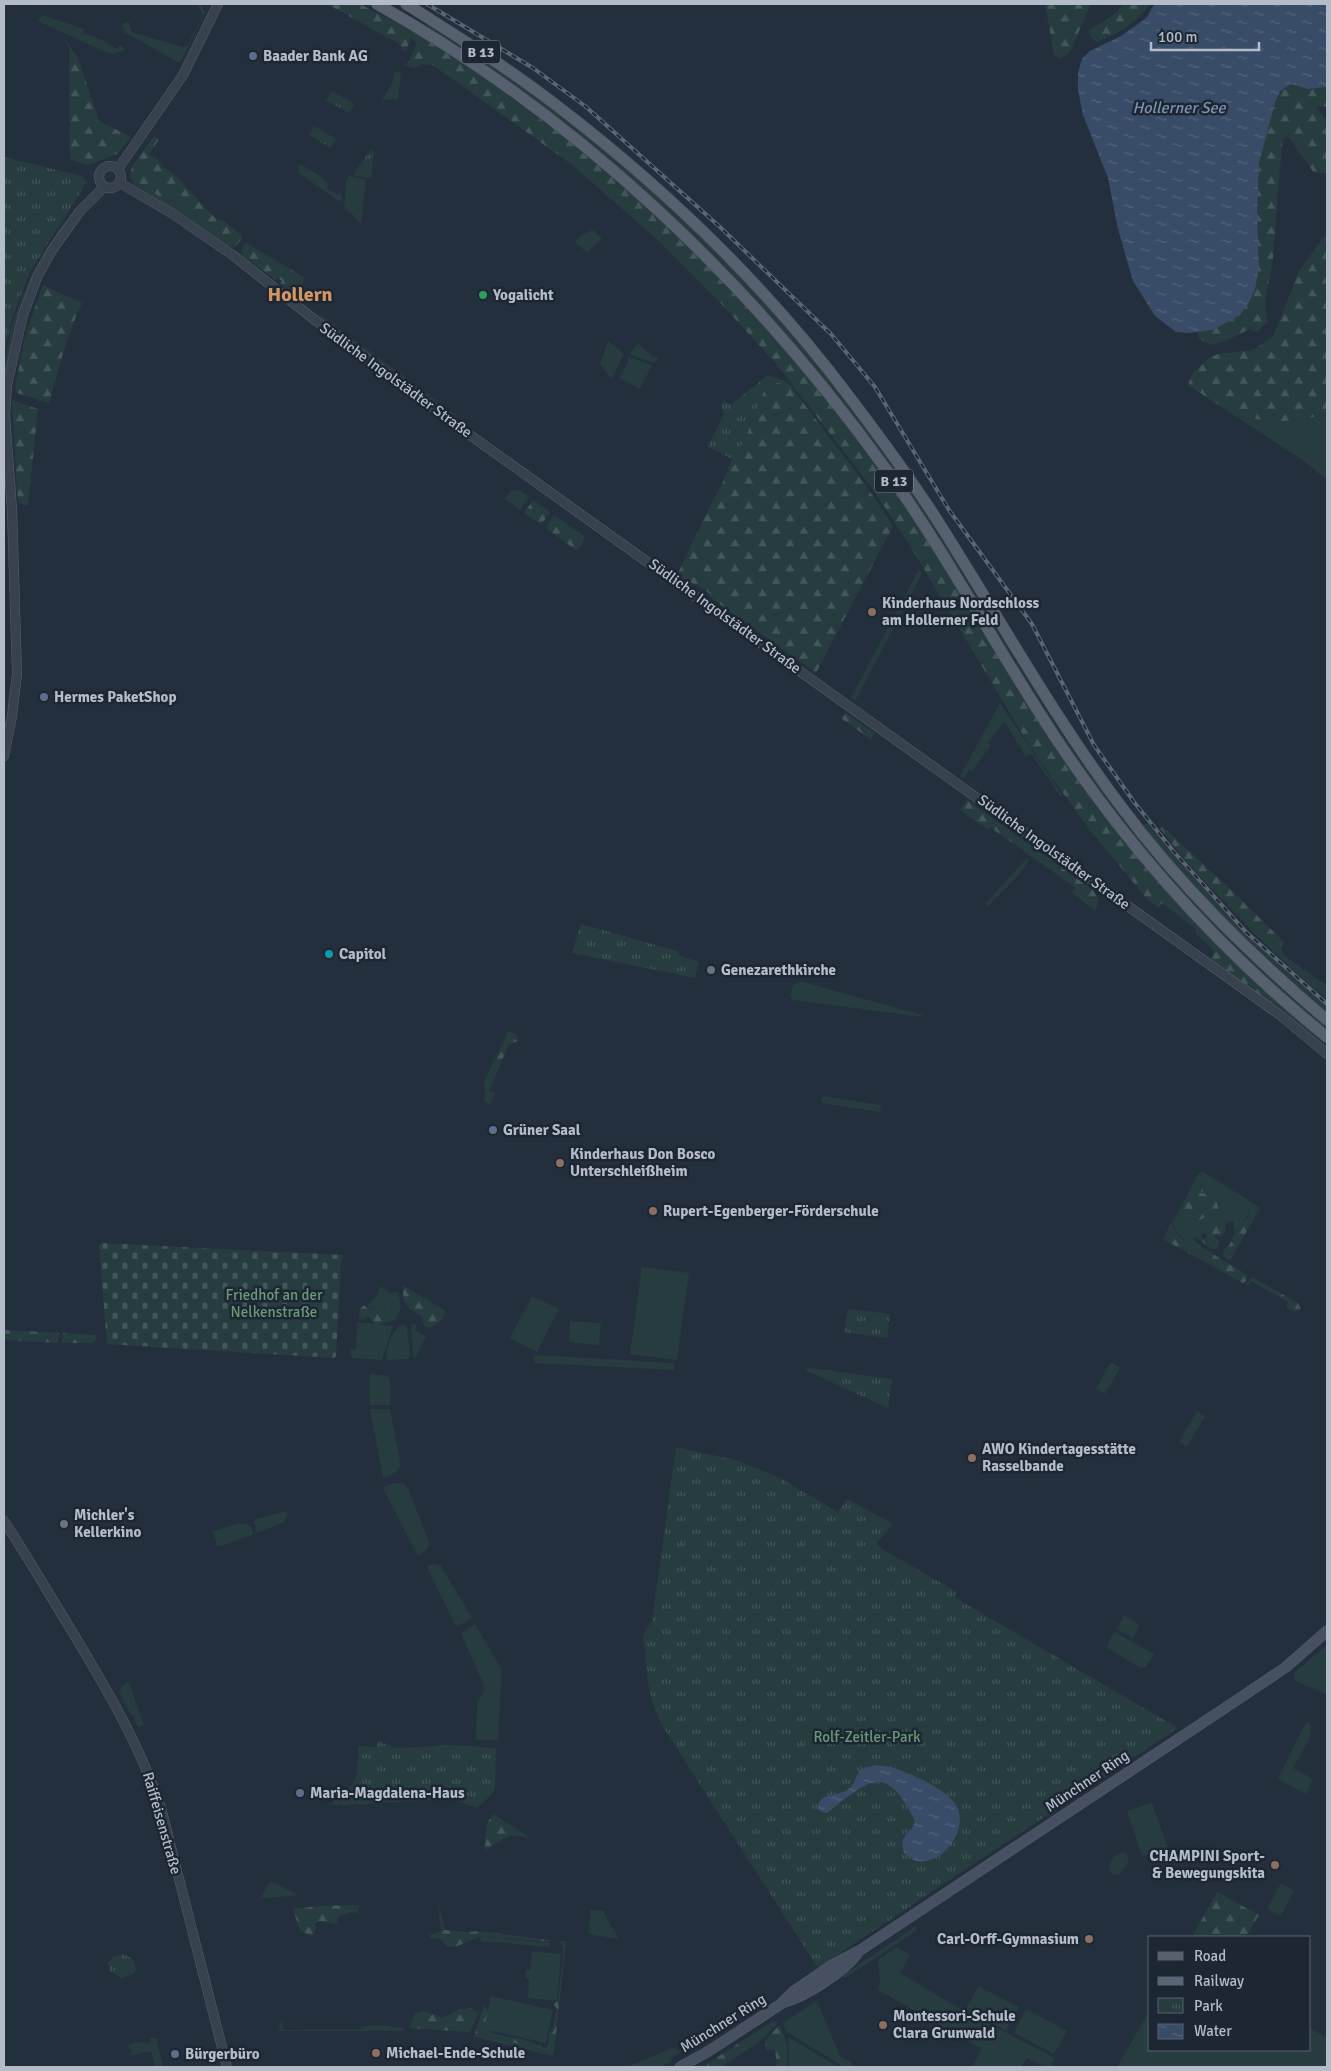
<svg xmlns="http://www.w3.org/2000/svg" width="1331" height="2071" font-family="Signika,sans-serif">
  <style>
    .grass { fill: #263c3f }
    .forest { fill: url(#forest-firs) }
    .cemetery { fill: url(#cemetery-stones) }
    .park { fill: url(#park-tufts) }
    .water { fill: url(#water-ripples) }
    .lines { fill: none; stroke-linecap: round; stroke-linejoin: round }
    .tertiary-casing { stroke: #565f6c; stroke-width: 10 }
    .secondary-casing { stroke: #565f6c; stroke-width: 11 }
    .primary-casing { stroke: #414a57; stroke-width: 12 }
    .tertiary { stroke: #38414e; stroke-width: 9 }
    .secondary { stroke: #465061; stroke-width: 10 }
    .primary { stroke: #56606e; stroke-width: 11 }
    .rail-casing { stroke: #5a6575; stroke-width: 4 }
    .rail { stroke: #1d2633; stroke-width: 2; stroke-dasharray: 5.5; stroke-linecap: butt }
    .service-dot { fill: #5c6f8a; stroke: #1d2633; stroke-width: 2 }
    .leisure-dot { fill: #2e9e5b; stroke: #1d2633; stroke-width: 2 }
    .education-dot { fill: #8d6e63; stroke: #1d2633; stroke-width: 2 }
    .culture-dot { fill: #0f9aa8; stroke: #1d2633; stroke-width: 2 }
    .worship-dot { fill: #6b7280; stroke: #1d2633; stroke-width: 2 }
    .labels { text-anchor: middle; stroke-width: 5; stroke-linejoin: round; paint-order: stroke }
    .shield { fill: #1d2633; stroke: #878f9c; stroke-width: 1 }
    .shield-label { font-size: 14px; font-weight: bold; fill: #b4bcc9 }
    .poi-label { font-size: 15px; font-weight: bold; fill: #b4bcc9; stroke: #1d2633; text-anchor: start }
    .street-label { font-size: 15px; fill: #b4bcc9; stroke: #1d2633 }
    .park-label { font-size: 15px; fill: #6b9a76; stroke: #1d2633 }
    .water-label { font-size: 16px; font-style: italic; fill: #7c92b1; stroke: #1d2633 }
    .district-label { font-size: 20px; font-weight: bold; fill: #d59563; stroke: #1d2633 }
  </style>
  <defs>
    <pattern id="forest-firs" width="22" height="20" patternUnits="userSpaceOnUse" patternTransform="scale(1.25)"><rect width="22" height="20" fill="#263c3f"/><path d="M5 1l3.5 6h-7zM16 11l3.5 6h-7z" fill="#435659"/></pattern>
    <pattern id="cemetery-stones" width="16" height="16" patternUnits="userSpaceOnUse" patternTransform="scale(1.25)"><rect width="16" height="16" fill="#263c3f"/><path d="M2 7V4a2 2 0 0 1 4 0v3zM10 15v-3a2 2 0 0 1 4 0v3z" fill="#435659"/></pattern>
    <pattern id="park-tufts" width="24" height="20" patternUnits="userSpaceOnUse" patternTransform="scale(1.25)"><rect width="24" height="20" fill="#263c3f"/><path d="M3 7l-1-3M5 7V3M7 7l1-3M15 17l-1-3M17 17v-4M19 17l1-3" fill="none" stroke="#435659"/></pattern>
    <pattern id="water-ripples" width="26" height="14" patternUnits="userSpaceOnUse" patternTransform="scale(1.25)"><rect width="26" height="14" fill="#394c67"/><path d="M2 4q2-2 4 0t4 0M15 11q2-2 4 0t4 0" fill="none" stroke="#53647b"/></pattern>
  </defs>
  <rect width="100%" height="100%" fill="#242f3e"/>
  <path class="grass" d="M197 4H201L205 13 181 61 178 62 124 32 122 23 129 22 132 32 182 47 187 46 203 15Z
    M42 15 84 29 83 33 102 40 117 49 120 45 126 50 113 54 105 52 38 21Z
    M427 23C596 127 745 264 864 423 943 529 1002 648 1078 757 1148 858 1232 949 1327 1027V1032L1285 996 1203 917 1125 827 730 274 668 213 463 51 426 26Z
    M395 71 401 73 398 99 382 100 392 83Z
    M300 164 322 177 328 185 327 188 338 195 339 193 342 195 340 202 299 173 298 165Z
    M349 176 366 180 361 224 352 214 344 209 346 181Z
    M130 178 168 202 172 200 194 216 199 214 209 225 208 230 235 247H229L223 243 134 184Z
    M66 220 68 221 32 278 18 318 4 381C4 325 33 264 66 220Z
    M593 230 602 238 587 253 575 242 581 235Z
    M321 315 458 417 455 418 320 317Z
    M608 341 624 354 611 379 600 364Z
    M638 343 653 357H660L654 363 629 354Z
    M628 357 652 365 640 389 619 378 628 362Z
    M1327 415V480L1301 459 1235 416 1278 422Z
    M511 490 521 491 529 497 520 510 505 499Z
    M919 569 922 574 855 701 851 698Z
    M1000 703 1062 795 1060 796 1032 755 1030 754 1026 757 1004 721 988 743 991 745 972 771 969 770 963 779 960 776Z
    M1147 823C1202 890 1261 951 1327 1006V1014L1211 906 1142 826Z
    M1027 858 1029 860 1017 877 988 906 985 904Z
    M800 981 922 1015 923 1017 793 1000 790 996 793 985Z
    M507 1031 491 1072 495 1077 489 1091 495 1093 490 1104 485 1102 484 1082Z
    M822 1096 881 1105 880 1112 821 1103Z
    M1200 1172H1203L1253 1203 1248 1209C1249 1220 1240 1223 1234 1232V1223L1232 1221 1228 1222 1225 1226 1217 1199 1212 1193H1200L1204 1179Z
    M1182 1205 1185 1209 1202 1217 1210 1214 1212 1223 1203 1230 1204 1233 1201 1234V1237L1204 1239 1202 1242 1195 1237 1193 1239 1205 1250C1189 1238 1182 1243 1172 1223Z
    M642 1267 689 1273 677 1360 630 1354Z
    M380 1286 390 1293 398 1291 401 1308 396 1319 381 1324 382 1321 373 1302 374 1309 366 1307 378 1294Z
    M532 1296 559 1309 537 1352 510 1338Z
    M570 1321 601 1323 599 1345 569 1342Z
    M357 1322 393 1326 382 1360 352 1358 350 1350H356Z
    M411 1324 417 1325 415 1330 426 1336 415 1359 413 1356Z
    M404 1325 407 1327 410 1354 408 1359 387 1360C384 1349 392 1335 399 1326Z
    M534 1355 674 1363V1370L534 1363Z
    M1111 1362 1120 1368 1105 1394 1096 1389Z
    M370 1374 387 1376 390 1379V1405H370Z
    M370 1409H390L401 1466 396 1472 383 1478Z
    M1197 1411 1205 1416 1187 1447 1179 1442Z
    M393 1483H403L408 1488 429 1542C429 1550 424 1552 418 1556L383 1488Z
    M287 1511 288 1515 284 1522 257 1533 254 1522 256 1519Z
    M237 1524H245L251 1527 253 1534 222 1546H217L213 1531Z
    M433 1564 441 1566 472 1618 456 1627 427 1567Z
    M1124 1615 1140 1625 1133 1638 1117 1629Z
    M475 1624 502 1670 498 1740H476L477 1702 484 1692 483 1683 461 1633Z
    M1115 1632 1154 1654 1146 1667 1140 1668 1108 1648V1643Z
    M1327 1645V1693L1326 1694 1295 1681 1293 1678 1295 1672Z
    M129 1682 144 1725 138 1727 134 1719 135 1718 133 1715H131L119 1692 122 1686Z
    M1306 1722 1311 1725 1310 1738 1293 1768 1313 1779 1306 1794 1278 1779Z
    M1152 1803 1168 1848 1142 1856 1127 1811Z
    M1123 1852 1127 1854 1129 1860 1120 1874 1112 1875 1109 1868C1111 1860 1114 1854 1123 1852Z
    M270 1881 298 1895 260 1899Z
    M1281 1883 1294 1890 1281 1916 1267 1909Z
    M590 1910 604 1911 605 1915 619 1939 589 1934Z
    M916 1926V1931L845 1978 842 1976Z
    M481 1936 550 1943 549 1947 480 1941Z
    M897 1947 910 1955 900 1973 959 2008 1055 2058 1050 2067H1045L1027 2058 1021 2067H972L982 2049 878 1990 880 1982 878 1960Z
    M532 1951 561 1954 557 2001 528 1998 529 1979 525 1978 526 1970H530Z
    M978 1986 1019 2007 1006 2031 966 2009Z
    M491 1996 553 2010 546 2043 483 2029Z
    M817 2001 840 2056 851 2062 852 2067H844L787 2032 783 2023Z
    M1026 2009 1067 2031 1054 2054 1014 2033Z
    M1150 2010V2050H1310V2028L1327 2038V2067H1117Z
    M282 2021 284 2030 361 2029C373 2020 391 2028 404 2028V2031H279L280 2024Z
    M475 2033 554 2053 553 2056 474 2037Z
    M788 2037 835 2065 839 2067H789Z
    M150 2038H156L163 2067H155L151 2051 128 2056 132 2053 128 2045 136 2042 150 2043Z
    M672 2048H675L681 2052 671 2058 672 2061 661 2067H627Z"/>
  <path class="forest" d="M327 4H360L414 32 476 71 565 138 608 173 641 201 713 270 813 380 882 471 1131 849C1189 922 1254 986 1327 1043V1048L1287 1015 1211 959 1214 952 1210 946 1195 933 1196 929 1162 903 1158 907 1148 900 1089 829 1052 778 1029 745 909 544 872 488 777 365 716 298 662 244 575 167 433 65 422 64 414 68 405 65 409 61 417 43 411 39 405 52 398 43Z
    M1045 4H1091L1070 52 1061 59 1054 55Z
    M1123 4H1150C1138 21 1117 36 1096 42L1090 36 1089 30 1115 14Z
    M62 35 78 58 99 121 131 137 117 154 88 165 70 159 69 48Z
    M1291 84 1308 89 1327 87V106L1316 107 1327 121V173H1314L1288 136 1283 139C1278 178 1277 217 1273 257 1271 279 1262 298 1268 321L1257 332 1250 329 1227 340 1211 345 1198 338V331L1213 330 1259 267 1257 215 1259 163 1275 103 1280 91Z
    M154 136 158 139V141L149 154 160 161 162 166 176 176 217 220 224 221 243 237 235 247 208 230 209 225 201 224V216L199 214 189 217 181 212 182 206 172 200 168 202 130 178 132 167Z
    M1327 236V415L1278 422 1235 416 1188 385 1192 374 1209 358 1218 354 1253 350 1273 337 1299 271 1324 237Z
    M246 243 304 277 301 292 296 293 280 284 282 281 277 278 275 280 242 255V248Z
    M43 285 82 303C67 334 59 369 49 403L17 393 15 387 26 333Z
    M784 381 789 384 865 484 893 526 816 673 713 599C706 585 688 584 677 575L709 508 723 482 732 459 744 441 766 386Z
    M12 400 38 409 28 506 19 503 17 493Z
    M533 500 550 512 541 525 524 513Z
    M554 515 584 536 583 542 577 551 546 528Z
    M846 713 874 733 871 740 841 718Z
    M967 800 1093 890 1099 900 1095 911 1072 893 1076 888 990 827 988 830 960 810Z
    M1163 827 1225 884 1283 941 1281 950 1286 957 1327 986V999C1289 968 1254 934 1221 898 1199 876 1178 853 1160 828Z
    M508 1031 517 1035 518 1041 509 1044 495 1077 491 1072Z
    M1199 1173 1203 1176 1207 1187 1200 1193 1215 1194 1219 1210 1224 1213 1222 1218 1225 1221V1232L1221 1237 1214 1236 1220 1242 1217 1248 1212 1249 1202 1242 1208 1235 1204 1233V1227L1212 1223 1209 1218 1210 1214 1200 1220H1196L1193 1214 1185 1209 1182 1205Z
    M1253 1203 1260 1208 1230 1261 1223 1256V1251L1230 1244 1239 1224 1246 1220 1249 1215 1248 1209Z
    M1171 1223C1177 1234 1181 1240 1193 1242L1246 1274 1248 1276 1246 1281 1243 1283 1163 1239Z
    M1252 1277 1298 1303 1301 1309 1296 1312 1286 1308 1288 1302 1251 1281 1248 1286 1246 1285Z
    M404 1286 446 1311 441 1321 430 1328 423 1325 422 1316C408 1310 400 1301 404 1286Z
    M377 1297 384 1298 389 1305 387 1309 379 1313V1316L383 1318 381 1324 376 1325 368 1316 363 1320 359 1319 360 1309 364 1305 368 1309 375 1308 373 1302Z
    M4 1330 59 1333 58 1343 4 1340Z
    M63 1333 97 1335C97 1339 95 1342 91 1343H62Z
    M493 1814 529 1837 510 1835 485 1850 486 1825Z
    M1217 1892 1259 1915 1246 1937H1192Z
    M438 1902 445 1930 469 1932 479 1931 550 1940V1942L481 1936 455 1947 447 1946 440 1939 430 1938V1935L441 1931Z
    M360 1905 357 1913 351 1912 339 1916 336 1924 319 1921 315 1924 316 1929 312 1936 300 1931 293 1909 321 1906Z
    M560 1941H566L554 2053 475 2033 484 2006 488 2010 484 2029C503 2039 525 2036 544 2048L547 2047 549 2043V2034L552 2030 557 2009 553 2004 558 2000 562 1966 563 1947Z
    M471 2008 477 2012 480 2010 470 2032 409 2028 415 2014 423 2011 443 2018 459 2009Z
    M773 2021 778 2023 761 2040 735 2058 720 2067H707V2064Z
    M779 2025C787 2038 788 2053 787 2067H777L775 2049 766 2050 765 2041Z"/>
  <path class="cemetery" d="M103 1243 342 1255 343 1256 341 1263 336 1356 334 1358 107 1344 99 1245Z"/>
  <path class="park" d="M332 91 354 104 349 113 326 100Z
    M314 126 336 139 331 148 309 135Z
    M371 149 374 153 371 179 353 175Z
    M4 157 82 176 87 182 30 272 13 316 4 354Z
    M768 375 784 381 766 386 744 441 732 459 708 447 724 414 721 405 724 400 731 405Z
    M581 924 677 951 680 956 699 962 695 978 572 953Z
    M848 1309 890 1314 887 1338 844 1332Z
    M809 1368 892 1379 888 1408 805 1370Z
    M676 1447 740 1461 780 1478 838 1512 847 1499 893 1524 876 1544 882 1549 957 1592 954 1597 1178 1728 819 1967 816 1965 665 1730C650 1705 646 1678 645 1649 645 1645 643 1642 643 1638 643 1632 649 1626 652 1621Z
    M378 1741 396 1748 454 1745 496 1748 495 1786 492 1794 477 1808 452 1799 343 1805 330 1804C358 1782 358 1782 358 1746L377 1747Z
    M123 1954C132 1958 135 1960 136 1970L131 1975 121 1978 110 1971 108 1962 114 1956Z"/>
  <path class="water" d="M1155 4H1327V87L1308 89 1291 84 1280 91 1275 103 1259 163 1257 215 1259 267 1255 289 1248 304 1240 315 1213 330 1188 333 1176 332 1155 316 1133 281 1118 229 1108 178 1083 115 1078 90V73L1082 59 1090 51 1121 36 1145 19C1150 14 1150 9 1155 4Z
    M876 1765C892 1766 908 1773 923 1780 934 1786 946 1792 954 1802 972 1825 945 1865 917 1861 912 1860 908 1856 904 1853 898 1834 911 1836 915 1821 886 1761 869 1780 827 1813L822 1812 818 1809C818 1791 838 1797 849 1789 855 1784 856 1775 861 1769Z"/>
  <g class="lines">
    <defs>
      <path id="tertiary" d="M99 177a11 11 0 1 1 22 0a11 11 0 1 1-22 0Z
        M118 169 183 75 218 4
        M120 183 173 214 234 256 315 320 470 435 1280 1015 1327 1054
        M4 756 12 716 17 674 12 509 5 415 7 385 23 315 37 277 52 250 80 211 104 187
        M4 1521C27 1556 48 1592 70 1628 106 1688 138 1741 161 1808L227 2067"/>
      <path id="secondary" d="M782 2003C805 1997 842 1973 857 1954
        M680 2067 709 2051 781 2004 794 1991 832 1965 859 1951 1234 1702 1286 1667 1327 1631"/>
      <path id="primary" d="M377 4C580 118 753 284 888 472 950 559 1000 655 1059 743 1134 855 1223 953 1327 1037
        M406 4C457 36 508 68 556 105 666 189 768 288 851 399 879 436 907 474 932 512 995 610 1050 712 1120 805 1180 886 1251 955 1327 1020"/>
    </defs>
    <use href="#tertiary" class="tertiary-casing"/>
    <use href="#secondary" class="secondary-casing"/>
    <use href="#primary" class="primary-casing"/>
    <use href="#tertiary" class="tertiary"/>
    <use href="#secondary" class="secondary"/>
    <use href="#primary" class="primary"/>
    <defs>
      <path id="rail" d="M427 4 533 68 585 106 720 227 831 334 875 387 949 510 1032 624 1094 745 1134 802 1174 852 1246 932 1327 1004"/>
    </defs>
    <use href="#rail" class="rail-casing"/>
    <use href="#rail" class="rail"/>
  </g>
  <g class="service-dot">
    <circle cx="253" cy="56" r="5"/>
    <circle cx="44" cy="697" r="5"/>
    <circle cx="493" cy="1130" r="5"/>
    <circle cx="300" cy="1793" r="5"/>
    <circle cx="175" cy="2054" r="5"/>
  </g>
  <circle class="leisure-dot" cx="483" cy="295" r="5"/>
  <g class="education-dot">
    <circle cx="872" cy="612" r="5"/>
    <circle cx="560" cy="1163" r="5"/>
    <circle cx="653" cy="1211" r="5"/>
    <circle cx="972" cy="1458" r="5"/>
    <circle cx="1275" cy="1865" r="5"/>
    <circle cx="1089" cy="1939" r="5"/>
    <circle cx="883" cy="2025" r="5"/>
    <circle cx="376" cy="2053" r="5"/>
  </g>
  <circle class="culture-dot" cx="329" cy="954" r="5"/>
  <g class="worship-dot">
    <circle cx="711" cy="970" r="5"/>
    <circle cx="64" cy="1524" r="5"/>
  </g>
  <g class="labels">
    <g class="shield">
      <rect x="462" y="40.5" width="38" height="23" rx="4"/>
      <rect x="875" y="469.5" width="38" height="23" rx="4"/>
    </g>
    <g class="shield-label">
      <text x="481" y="57">B 13</text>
      <text x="894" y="486">B 13</text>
    </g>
    <g class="poi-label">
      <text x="263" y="61">Baader Bank AG</text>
      <text x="493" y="300">Yogalicht</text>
      <text x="882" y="608">Kinderhaus Nordschloss<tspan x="882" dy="17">am Hollerner Feld</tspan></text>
      <text x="54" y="702">Hermes PaketShop</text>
      <text x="339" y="959">Capitol</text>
      <text x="721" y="975">Genezarethkirche</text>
      <text x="503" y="1135">Grüner Saal</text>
      <text x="570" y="1159">Kinderhaus Don Bosco<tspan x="570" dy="17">Unterschleißheim</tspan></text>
      <text x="663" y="1216">Rupert-Egenberger-Förderschule</text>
      <text x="982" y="1454">AWO Kindertagesstätte<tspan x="982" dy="17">Rasselbande</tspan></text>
      <text x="74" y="1520">Michler's<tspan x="74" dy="17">Kellerkino</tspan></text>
      <text x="310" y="1798">Maria-Magdalena-Haus</text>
      <text x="1265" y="1861" text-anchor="end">CHAMPINI Sport-<tspan x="1265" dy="17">&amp; Bewegungskita</tspan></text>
      <text x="1079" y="1944" text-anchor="end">Carl-Orff-Gymnasium</text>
      <text x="893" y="2021">Montessori-Schule<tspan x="893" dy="17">Clara Grunwald</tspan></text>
      <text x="386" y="2058">Michael-Ende-Schule</text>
      <text x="185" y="2059">Bürgerbüro</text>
    </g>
    <g class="street-label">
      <text transform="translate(396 380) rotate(36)" y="5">Südliche Ingolstädter Straße</text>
      <text transform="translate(725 616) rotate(36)" y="5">Südliche Ingolstädter Straße</text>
      <text transform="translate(1054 852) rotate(36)" y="5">Südliche Ingolstädter Straße</text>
      <text transform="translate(1087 1781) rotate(-34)" y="5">Münchner Ring</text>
      <text transform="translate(162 1823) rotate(74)" y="5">Raiffeisenstraße</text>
      <text transform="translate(723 2023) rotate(-32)" y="5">Münchner Ring</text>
    </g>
    <g class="park-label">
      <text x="274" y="1300">Friedhof an der<tspan x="274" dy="17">Nelkenstraße</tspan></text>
      <text x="867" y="1742">Rolf-Zeitler-Park</text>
    </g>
    <g class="water-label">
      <text x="1179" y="113">Hollerner See</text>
    </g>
    <g class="district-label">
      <text x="300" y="301">Hollern</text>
    </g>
  </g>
  <rect width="1331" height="2071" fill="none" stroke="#b4bcc9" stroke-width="10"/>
  <rect x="1148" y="1936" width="162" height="115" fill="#1d2633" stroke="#59626f"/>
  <rect x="1158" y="1952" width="25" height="8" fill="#56606e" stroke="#59626f"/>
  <text x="1194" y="1961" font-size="15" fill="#b4bcc9">Road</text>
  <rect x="1158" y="1977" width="25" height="8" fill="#5a6575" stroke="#59626f"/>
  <text x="1194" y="1986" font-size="15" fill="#b4bcc9">Railway</text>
  <rect x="1158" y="1998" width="25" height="15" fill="url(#park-tufts)" stroke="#59626f"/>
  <text x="1194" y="2011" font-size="15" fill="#b4bcc9">Park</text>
  <rect x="1158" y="2024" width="25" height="15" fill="url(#water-ripples)" stroke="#59626f"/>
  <text x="1194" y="2036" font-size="15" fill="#b4bcc9">Water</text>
  <path d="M1151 42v8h108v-8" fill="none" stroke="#b4bcc9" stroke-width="2.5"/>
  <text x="1158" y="42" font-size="15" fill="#b4bcc9" stroke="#1d2633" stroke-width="4" paint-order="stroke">100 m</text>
</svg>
